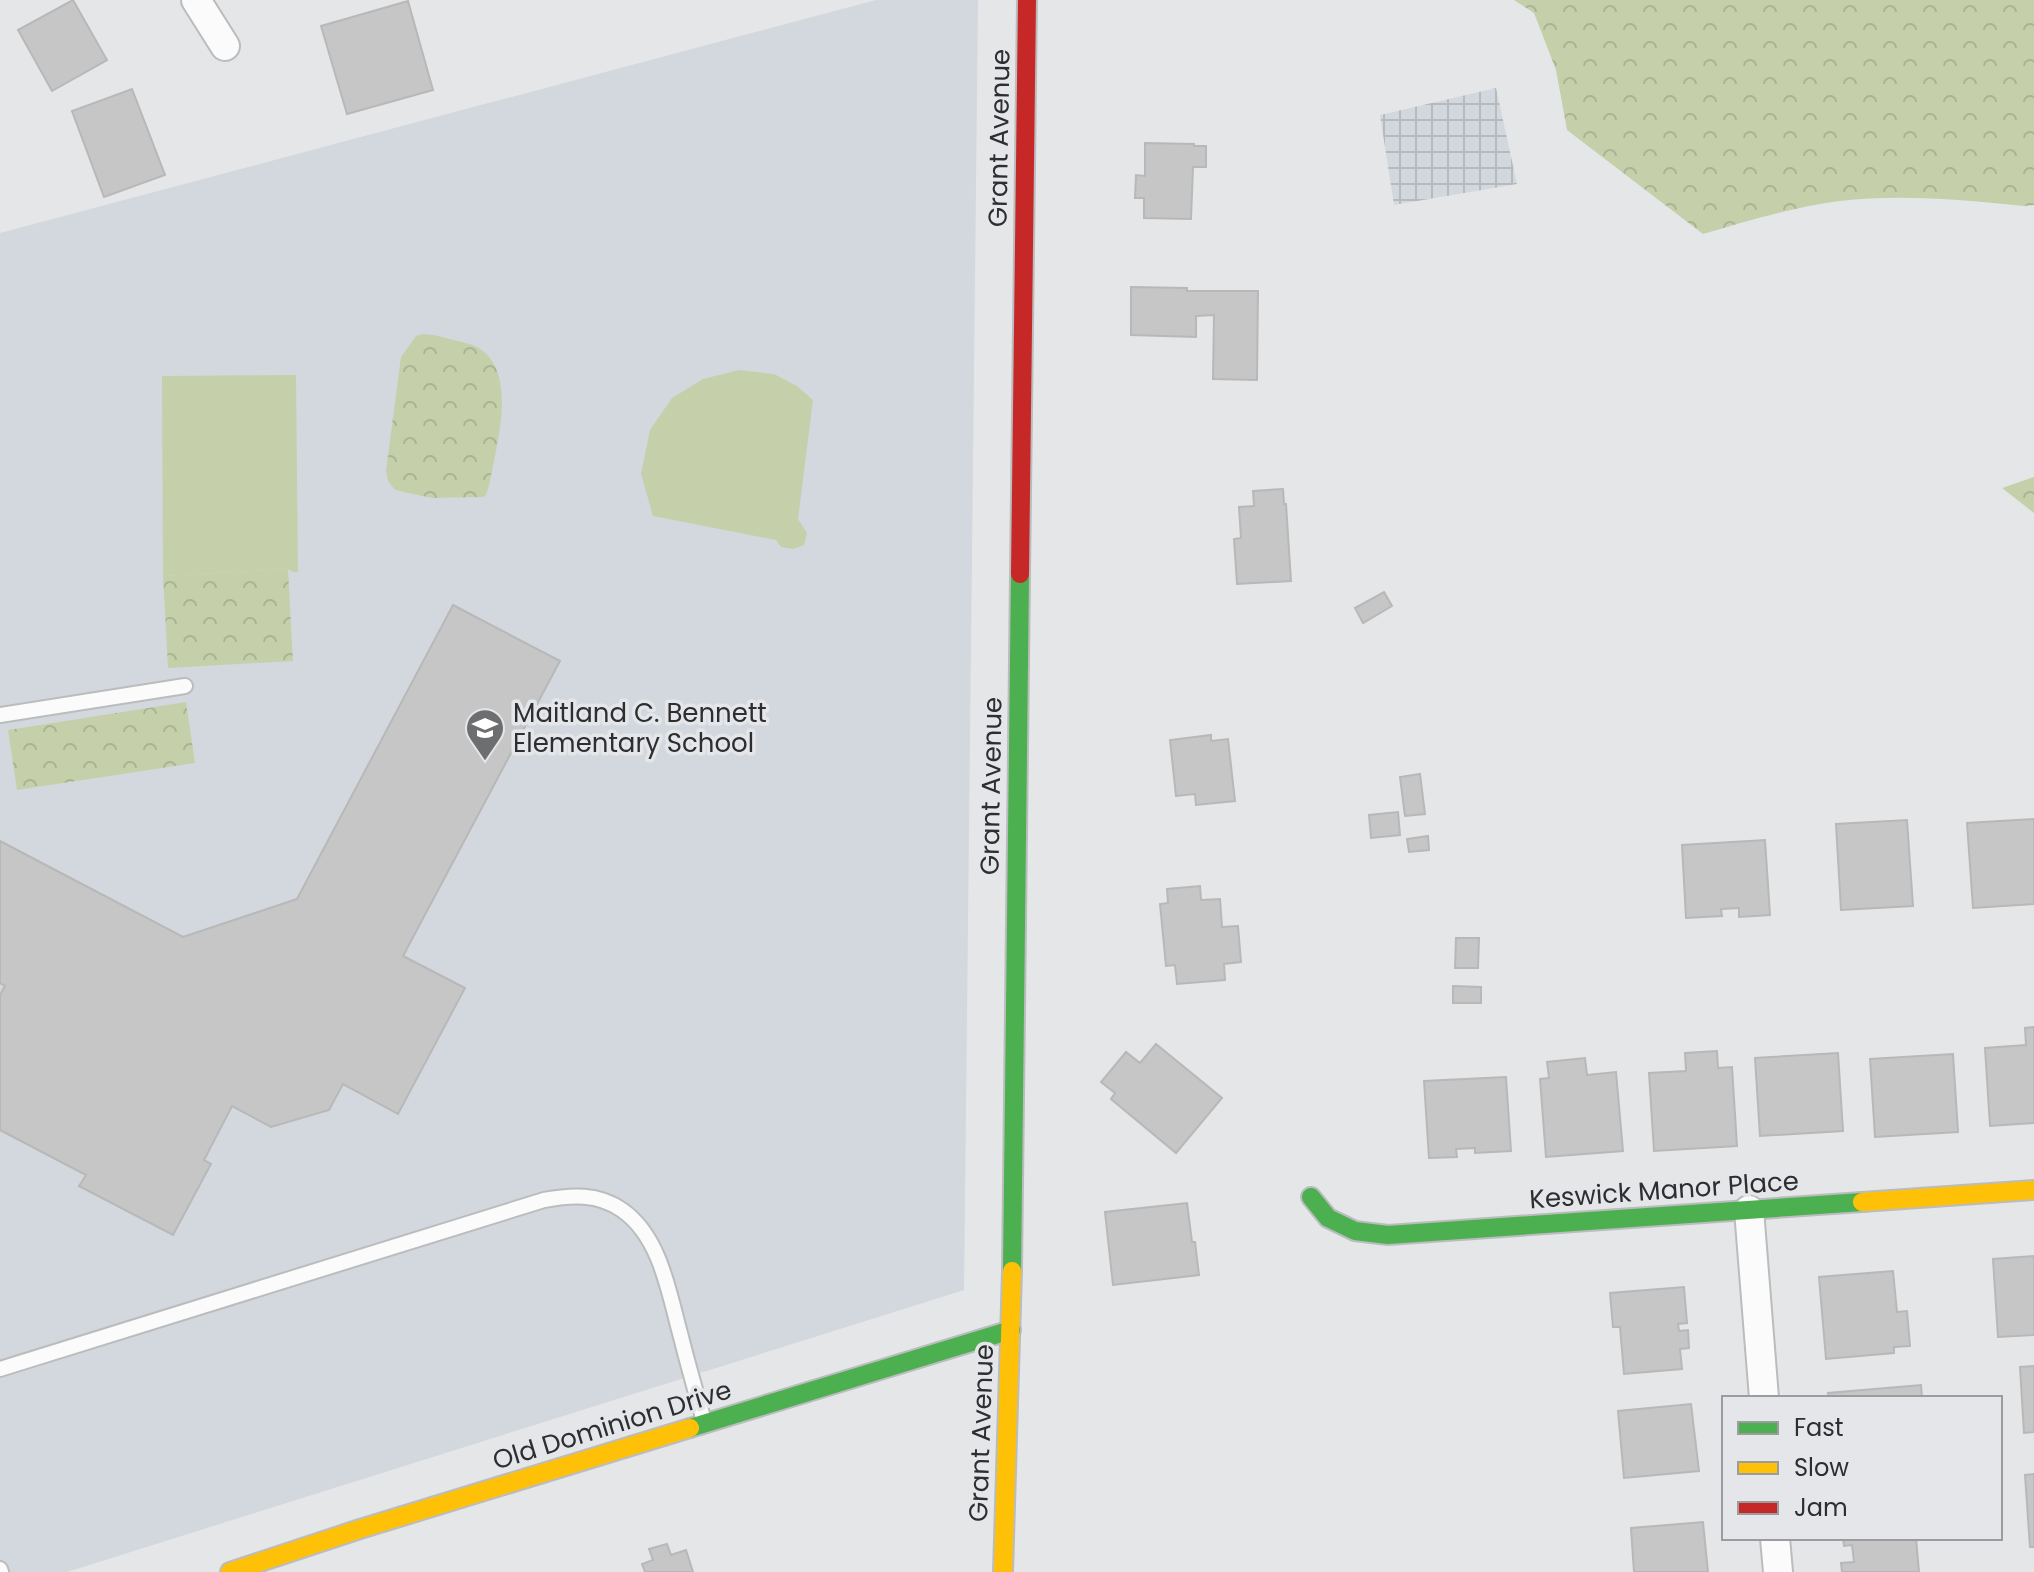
<svg xmlns="http://www.w3.org/2000/svg" width="2034" height="1572" font-family="Poppins,sans-serif">
  <style>
    .built { fill: #d2d8dd }
    .industrial { fill: url(#industrial-grid) }
    .forest { fill: url(#forest-crowns) }
    .garden { fill: #c5d0aa }
    .building { fill: #c6c6c7; stroke: #b8b8b9; stroke-width: 2 }
    .lines { fill: none; stroke-linecap: round; stroke-linejoin: round }
    .lane-casing { stroke: #bbbcbd; stroke-width: 18 }
    .street-casing { stroke: #bbbcbd; stroke-width: 32 }
    .fast-casing { stroke: #bbbcbd; stroke-width: 22 }
    .slow-casing { stroke: #bbbcbd; stroke-width: 22 }
    .jam-casing { stroke: #bbbcbd; stroke-width: 22 }
    .lane { stroke: #fbfbfc; stroke-width: 14 }
    .street { stroke: #fbfbfc; stroke-width: 28 }
    .fast { stroke: #4caf50; stroke-width: 18 }
    .slow { stroke: #ffc107; stroke-width: 18 }
    .jam { stroke: #c62828; stroke-width: 18 }
    .labels { text-anchor: middle; stroke-width: 7; stroke-linejoin: round; paint-order: stroke }
    .street-label { font-size: 26px; fill: #2d2e2f; stroke: #e4e6e9 }
    .poi-label { font-size: 26px; fill: #2d2e2f; stroke: #e4e6e9; text-anchor: start }
  </style>
  <defs>
    <pattern id="industrial-grid" width="8" height="8" patternUnits="userSpaceOnUse" patternTransform="scale(2)"><rect width="8" height="8" fill="#d2d8dd"/><path d="M0 4h8M4 0v8" fill="none" stroke="#b5babe"/></pattern>
    <pattern id="forest-crowns" width="20" height="18" patternUnits="userSpaceOnUse" patternTransform="scale(2)"><rect width="20" height="18" fill="#c5d0aa"/><path d="M2 6a3 3 0 1 1 6 0M12 15a3 3 0 1 1 6 0" fill="none" stroke="#aab393"/></pattern>
  </defs>
  <rect width="100%" height="100%" fill="#e5e6e8"/>
  <path class="built" d="M876 0H978L964 1290 67 1572H0V233Z"/>
  <path class="industrial" d="M1496 88 1517 184 1394 205 1380 115Z"/>
  <path class="forest" d="M1514 0H2034V205L2024 206C1963 200 1902 194 1840 201 1793 207 1748 221 1703 234L1567 130 1556 70 1534 13Z
    M423 334C434 334 444 338 454 340 464 343 475 344 483 351 517 378 496 446 490 482L486 495 483 497 432 498 395 490 388 481 386 471 401 357 416 336Z
    M2034 477V513L2002 488Z
    M288 569 293 661 168 668 163 576Z
    M186 702 195 763 17 790 8 730Z"/>
  <path class="garden" d="M739 370 774 374 797 386 813 400 798 519 807 533 804 545 793 549 781 547 776 540 653 516 641 474 650 430 672 398 703 379Z
    M296 375 298 572H293L288 569 163 576 162 376Z"/>
  <path class="building" d="M73 0 107 60 52 91 18 30Z
    M408 1 433 90 347 114 321 26Z
    M132 89 165 175 104 197 72 111Z
    M1145 143 1194 144V146H1206V167H1193L1191 219 1144 218V198H1135L1136 175 1145 176Z
    M1131 287 1187 288V291H1258L1257 380 1213 379 1214 315 1196 316V337L1131 335Z
    M1283 489 1284 504H1286L1291 581 1237 584 1234 539 1241 538 1239 507 1254 506 1253 491Z
    M1384 592 1392 606 1363 623 1355 608Z
    M453 605 560 661 403 956 465 988 398 1114 343 1084 329 1110 271 1127 232 1106 204 1160 211 1164 173 1235 79 1186 86 1175 0 1130V995L5 986 0 983V841L183 937 297 899Z
    M1211 735V741L1228 739 1235 801 1196 805 1195 794 1176 796 1170 740Z
    M1420 774 1425 814 1405 816 1400 777Z
    M1398 812 1400 835 1371 838 1369 815Z
    M2034 819V904L1973 908 1967 823Z
    M1907 820 1913 906 1841 910 1836 824Z
    M1428 836 1429 850 1409 852 1407 839Z
    M1765 840 1770 915 1739 917V908L1721 909 1722 916 1686 918 1682 845Z
    M1200 886 1201 900 1220 899 1222 927 1238 926 1241 962 1224 964 1225 980 1177 984 1175 965 1166 966 1160 904 1168 903 1167 889Z
    M1456 938H1479L1478 968H1455Z
    M1453 986 1481 987V1003H1453Z
    M2034 1027V1123L1990 1126 1985 1048 2026 1045 2025 1028Z
    M1156 1044 1222 1098 1176 1153 1111 1099 1115 1093 1101 1082 1126 1052 1140 1063Z
    M1717 1051 1718 1068 1732 1067 1737 1146 1654 1151 1649 1073 1686 1071 1685 1053Z
    M1838 1053 1843 1131 1760 1136 1755 1058Z
    M1953 1054 1958 1132 1875 1137 1870 1059Z
    M1585 1058 1587 1075 1616 1072 1623 1151 1546 1157 1540 1079 1549 1078 1547 1062Z
    M1506 1077 1511 1151 1475 1153V1148L1456 1149 1457 1157 1429 1158 1424 1081Z
    M1187 1203 1192 1242H1195L1199 1275 1113 1285 1105 1212Z
    M2034 1256V1335L1998 1337 1993 1259Z
    M1893 1271 1897 1312 1907 1311 1910 1346 1894 1347V1353L1826 1359 1819 1277Z
    M1684 1287 1687 1323 1678 1324 1679 1331 1688 1330 1689 1348 1680 1349 1682 1369 1624 1374 1620 1327H1613L1610 1293Z
    M2034 1366V1432L2024 1433 2020 1367Z
    M1921 1385 1922 1398H1829L1828 1393Z
    M1691 1404 1699 1471 1624 1478 1618 1411Z
    M2034 1474V1547H2030L2025 1475Z
    M1703 1522 1708 1572H1634L1631 1528Z
    M1843 1538H1916L1919 1572H1842L1841 1563 1854 1562 1852 1545 1844 1546Z
    M667 1544 671 1555 686 1550 693 1572H645L642 1564 653 1560 649 1549Z"/>
  <g class="lines">
    <defs>
      <path id="lane" d="M0 715 185 686
        M0 1369 544 1200C571 1195 598 1193 622 1210 661 1237 669 1294 681 1337 688 1365 696 1393 704 1421
        M0 1569 1 1572"/>
      <path id="street" d="M196 0 225 46
        M1749 1210 1764 1398
        M1775 1538 1778 1572"/>
      <path id="fast" d="M1311 1197 1328 1218 1355 1231 1388 1235 1862 1202
        M1012 1271 1020 574
        M690 1428 1011 1330"/>
      <path id="slow" d="M1862 1202 2034 1190
        M230 1572 360 1529 690 1428
        M1003 1572 1012 1271"/>
      <path id="jam" d="M1020 574 1027 0"/>
    </defs>
    <use href="#lane" class="lane-casing"/>
    <use href="#street" class="street-casing"/>
    <use href="#fast" class="fast-casing"/>
    <use href="#slow" class="slow-casing"/>
    <use href="#jam" class="jam-casing"/>
    <use href="#lane" class="lane"/>
    <use href="#street" class="street"/>
    <use href="#fast" class="fast"/>
    <use href="#slow" class="slow"/>
    <use href="#jam" class="jam"/>
  </g>
  <defs>
    <symbol id="school-pin" viewBox="-11 -11 22 30"><path d="M0 17L-7.5 6A9.5 9.5 0 1 1 7.5 6Z" fill="#6d6e70" stroke="#e4e6e9"/><path d="M0-5L7-2L0 1L-7-2ZM-4 1L0 2.5L4 1V4Q0 6-4 4Z" fill="#fff"/></symbol>
  </defs>
  <g fill-rule="evenodd">
    <use href="#school-pin" x="463" y="706" width="44" height="60"/>
  </g>
  <g class="labels">
    <g class="street-label">
      <text transform="translate(999 138) rotate(-89)" y="9">Grant Avenue</text>
      <text transform="translate(991 786) rotate(-89)" y="9">Grant Avenue</text>
      <text transform="translate(1664 1190) rotate(-4)" y="9">Keswick Manor Place</text>
      <text transform="translate(612 1425) rotate(-17)" y="9">Old Dominion Drive</text>
      <text transform="translate(981 1433) rotate(-88)" y="9">Grant Avenue</text>
    </g>
    <g class="poi-label">
      <text x="513" y="722">Maitland C. Bennett<tspan x="513" dy="30">Elementary School</tspan></text>
    </g>
  </g>
  <rect x="1722" y="1396" width="280" height="144" fill="#e4e6e9" stroke="#9b9c9f" stroke-width="2"/>
  <rect x="1738" y="1422" width="40" height="12" fill="#4caf50" stroke="#9b9c9f" stroke-width="2"/>
  <text x="1794" y="1436" font-size="24" fill="#2d2e2f">Fast</text>
  <rect x="1738" y="1462" width="40" height="12" fill="#ffc107" stroke="#9b9c9f" stroke-width="2"/>
  <text x="1794" y="1476" font-size="24" fill="#2d2e2f">Slow</text>
  <rect x="1738" y="1502" width="40" height="12" fill="#c62828" stroke="#9b9c9f" stroke-width="2"/>
  <text x="1794" y="1516" font-size="24" fill="#2d2e2f">Jam</text>
</svg>
